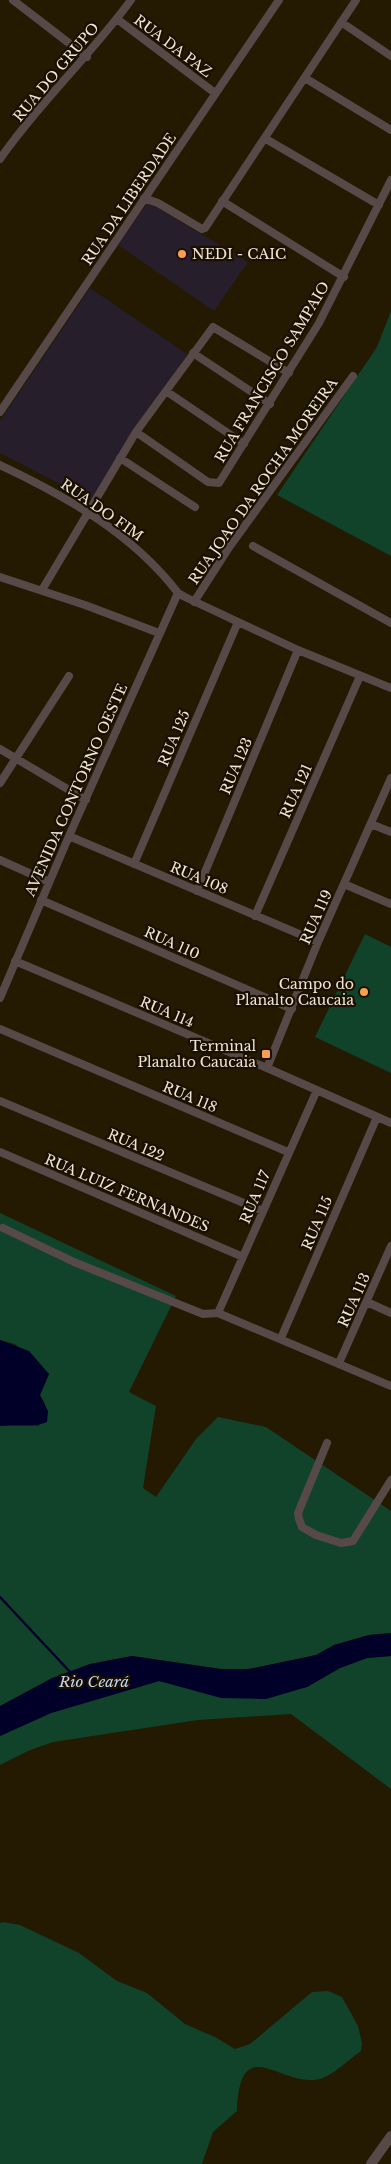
<svg xmlns="http://www.w3.org/2000/svg" width="391" height="2164" font-family="'Libre Baskerville',serif">
  <style>
    .education { fill: #271e2c }
    .green { fill: #11432b }
    .water { fill: #000029 }
    .lines { fill: none; stroke-linecap: round; stroke-linejoin: round }
    .stream { stroke: #000029; stroke-width: 2.5 }
    .minor { stroke: #574947; stroke-width: 8 }
    .tertiary { stroke: #574947; stroke-width: 10 }
    .poi-dot { fill: #fa9f4f; stroke: #1b1000; stroke-width: 2 }
    .labels { text-anchor: middle; stroke-width: 4.5; stroke-linejoin: round; paint-order: stroke }
    .street-label { font-size: 14px; fill: #eee6d7; stroke: #1b1000 }
    .poi-label { font-size: 14px; fill: #eee6d7; stroke: #1b1000; text-anchor: end }
    .water-label { font-size: 15px; font-style: italic; fill: #c2d9f7; stroke: #1b1000 }
  </style>
  <rect width="100%" height="100%" fill="#241901"/>
  <path class="education" d="M148 202 248 262 214 311 118 245Z
    M90 288 187 354 91 500 0 453V421Z"/>
  <path class="green" d="M391 311V556L277 495 377 347Z
    M365 934 391 947V1073L315 1037Z
    M0 1213 176 1296 129 1392 156 1406 143 1488 156 1497 196 1439 218 1417 266 1427 391 1511V1633L369 1635 334 1645 317 1655 249 1669H221L132 1656 90 1664 0 1706V1426L19 1424 39 1426 45 1404 40 1395 49 1374 15 1344 0 1340Z
    M391 1656V1789L291 1714 198 1720 53 1742 30 1750 0 1765V1736L51 1713 159 1681 186 1687H307L340 1668 367 1658Z
    M4 1922 20 1925 79 1953 117 1981 147 1993 185 2024 215 2037 235 2049 250 2044 312 1992 328 1991 342 1997 358 2026 362 2043 361 2051C351 2058 334 2074 323 2078 283 2092 240 2027 237 2111L213 2132 202 2164H0V1923Z"/>
  <path class="water" d="M0 1340 29 1351 49 1374 40 1395 48 1411 47 1422C34 1428 14 1424 0 1426Z
    M391 1633V1656L367 1658 340 1668 307 1687 266 1699 221 1698 159 1681 51 1713 0 1736V1706L52 1678 90 1664 132 1656 221 1669H249L316 1655 334 1645 369 1635Z"/>
  <g class="lines">
    <path class="stream" d="M0 1597 71 1673"/>
    <path class="minor" d="M13 0 87 57
      M117 19 215 93
      M341 22 391 56
      M305 78 391 130
      M266 139 379 205
      M0 159C39 103 90 56 131 0
      M144 198 158 203 202 229 205 228 356 0
      M222 201 344 277
      M193 353 270 404
      M166 391 244 444
      M0 412 279 0
      M136 432 213 327 289 373
      M120 458 195 507
      M0 465C66 496 133 534 178 593L185 597 298 650 391 688
      M253 546 391 623
      M0 577 85 605 159 633
      M42 590 136 432 208 482 219 483 319 323 391 180
      M194 602 228 549 353 376
      M0 749 86 800
      M0 783 69 676
      M371 824 391 832
      M69 836 318 942
      M0 860 49 882
      M134 864 238 622
      M344 884 391 904
      M197 891 298 650
      M41 900 292 1009
      M255 916 360 676
      M15 961 267 1068 391 1123
      M0 998 69 836 178 593
      M0 1029 288 1152
      M267 1068 318 942 391 778
      M0 1101 263 1211
      M0 1152 243 1257
      M3 1228 74 1262 203 1314 218 1313
      M367 1302 391 1313
      M218 1313 317 1090
      M218 1313 391 1386
      M281 1338 377 1117
      M339 1363 391 1246
      M327 1443 298 1513 299 1519 302 1527 316 1535 341 1543 353 1541 391 1480"/>
    <path class="tertiary" d="M371 2164 391 2136"/>
  </g>
  <g class="poi-dot">
    <circle cx="182" cy="254" r="5"/>
    <circle cx="364" cy="992" r="5"/>
    <rect x="261" y="1049" width="10" height="10" rx="2.5"/>
  </g>
  <g class="labels">
    <g class="street-label">
      <text transform="translate(173 46) rotate(37)" y="5">RUA DA PAZ</text>
      <text transform="translate(56 72) rotate(-50)" y="5">RUA DO GRUPO</text>
      <text transform="translate(129 199) rotate(-56)" y="5">RUA DA LIBERDADE</text>
      <text transform="translate(272 372) rotate(-59)" y="5">RUA FRANCISCO SAMPAIO</text>
      <text transform="translate(263 481) rotate(-55)" y="5">RUA JOAO DA ROCHA MOREIRA</text>
      <text transform="translate(102 510) rotate(35)" y="5">RUA DO FIM</text>
      <text transform="translate(174 738) rotate(-67)" y="5">RUA 125</text>
      <text transform="translate(236 766) rotate(-67)" y="5">RUA 123</text>
      <text transform="translate(76 790) rotate(-66)" y="5">AVENIDA CONTORNO OESTE</text>
      <text transform="translate(296 791) rotate(-66)" y="5">RUA 121</text>
      <text transform="translate(199 878) rotate(23)" y="5">RUA 108</text>
      <text transform="translate(316 917) rotate(-66)" y="5">RUA 119</text>
      <text transform="translate(172 943) rotate(24)" y="5">RUA 110</text>
      <text transform="translate(167 1012) rotate(23)" y="5">RUA 114</text>
      <text transform="translate(190 1097) rotate(23)" y="5">RUA 118</text>
      <text transform="translate(136 1145) rotate(23)" y="5">RUA 122</text>
      <text transform="translate(127 1193) rotate(23)" y="5">RUA LUIZ FERNANDES</text>
      <text transform="translate(255 1197) rotate(-67)" y="5">RUA 117</text>
      <text transform="translate(317 1223) rotate(-67)" y="5">RUA 115</text>
      <text transform="translate(354 1300) rotate(-66)" y="5">RUA 113</text>
    </g>
    <g class="poi-label">
      <text x="192" y="259" text-anchor="start">NEDI - CAIC</text>
      <text x="354" y="989">Campo do<tspan x="354" dy="16">Planalto Caucaia</tspan></text>
      <text x="256" y="1051">Terminal<tspan x="256" dy="16">Planalto Caucaia</tspan></text>
    </g>
    <g class="water-label">
      <text x="94" y="1687">Rio Ceará</text>
    </g>
  </g>
</svg>
